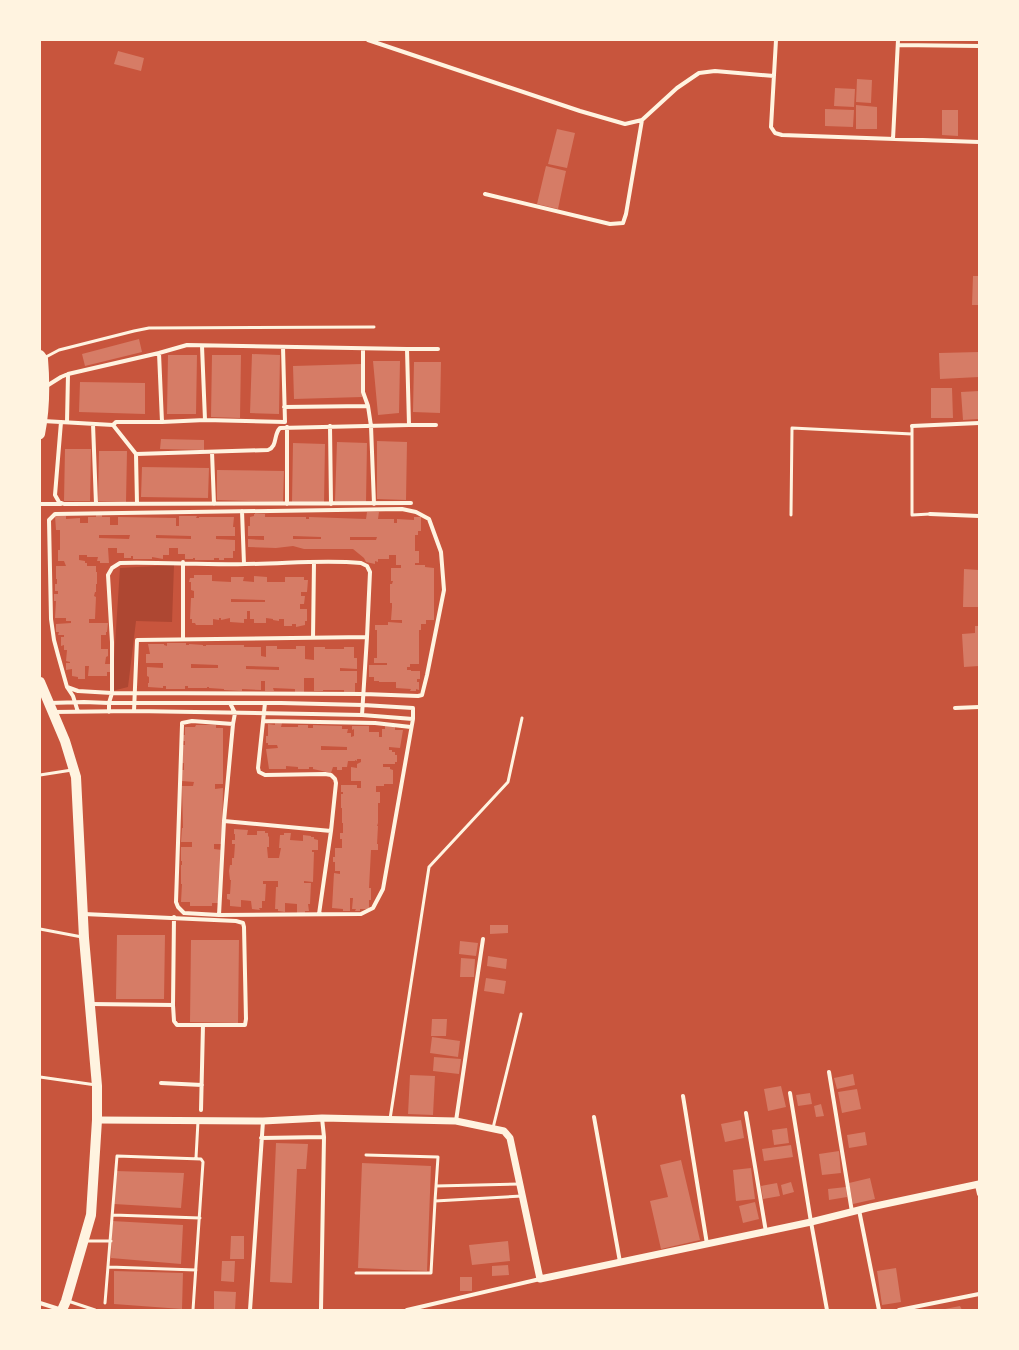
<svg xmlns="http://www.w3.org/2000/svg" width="1019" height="1350" font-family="'Open Sans',sans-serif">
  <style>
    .green { fill: #ae4732 }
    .building { fill: #d67c66; fill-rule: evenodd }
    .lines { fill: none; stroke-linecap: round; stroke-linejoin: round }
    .service { stroke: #fff3e0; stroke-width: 3 }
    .minor { stroke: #fff3e0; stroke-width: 4 }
    .tertiary { stroke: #fff3e0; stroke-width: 7 }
    .primary { stroke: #fff3e0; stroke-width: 10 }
  </style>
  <rect width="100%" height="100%" fill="#c8553d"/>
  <path class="green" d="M174 565 172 622 136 621 128 687 112 691 120 568Z"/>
  <path class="building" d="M118 51 144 58 141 71 114 64Z
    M857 79 872 80 871 103 856 102Z
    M835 88 855 89 854 107 834 106Z
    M856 105 877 107V129H856Z
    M825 109 854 110 853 127 825 126Z
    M942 110H958V136L942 135Z
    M557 129 575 133 567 168 548 164Z
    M546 166 566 171 558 209 537 204Z
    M973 276H979V305H972Z
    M139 339 142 352 85 366 82 354Z
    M979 352V377L940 379 939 353Z
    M252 354 280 355 279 414 250 413Z
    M168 355H197L196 414H167Z
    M212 355H241L240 418 211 417Z
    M373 361H400L399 413 378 415Z
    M414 362H441L440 413 413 412Z
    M361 364 362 397 294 399 293 366Z
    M80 382 145 383V414L79 412Z
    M931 388H952L953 418H931Z
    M979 391V419L963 420 961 392Z
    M161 439 204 440V450L160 449Z
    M377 441 407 442 406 500 377 499Z
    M337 442 367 443 366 502 335 501Z
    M293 443 325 444 324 503 292 502Z
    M65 449H91L90 501H64Z
    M99 451H127L126 502 98 501Z
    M142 467 209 468 208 498 141 497Z
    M217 470 284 471 283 502 217 500Z
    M367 512H379L378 519H394V523H397V519L414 520V517H421V531H418V535H415V551H419V563H415V565H425V567L434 568V620H426V624H421V630H419V664H410V667H407V670H411V671H420V679H417V682H419V690L416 689V691H410L411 689 396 688V682H379V681H374V677H369V665H387V663H374V658H377V630H375V625H388V622L402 623V620H391L392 607V603H390V584H392L393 581H391V568H401V565H396V555H389V559H378V562L375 561V564L366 562 364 558 353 549H304L293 546 276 548 248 547V539L264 540V536H248V526H250V517L254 516V514H265V517H306V519H309V517L366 519ZM293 536 321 537V539H293ZM350 537H377L376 540H350Z
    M96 514H102V517H110V525H118V517L176 518V526H179V516H197L196 518H199V517H234L233 527H235V536H216V539L235 540V551H233V558H224V560H219V558H214V560H195V558H193V559H185V554H178V548H169V555H163V559L152 557V559H133V556H131V558H124V553H117V548H108L109 563H100V561H97L98 557H87V555H79V560L85 561V563H87V566H96V572H97V584H96V592H95L94 596 96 597 95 619H89V623H108L107 632H106V635H101V649H108V656L106 657 105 664H110L111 672H107V676H88L89 666H85V679H78V677L72 676V669L66 670V663H70V662L66 661 67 650H64V645L61 646V637H64V635H58L59 632H56V624L71 623V621H66V618H55L56 601H54V594H58V591H55V584H57V579H56V566H66L64 561H58V550H60V530H56L55 516H66V519L80 518V523H88V517H96ZM99 535H130L129 539 99 538ZM156 535 191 536V539L156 538Z
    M964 569 979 570V607H963Z
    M194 575H212V581L231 582V577H244L243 581 254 582V576L267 577V582H285V577H304V580H308L307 592H301V596H305L304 604H300V609H307V621H305V625L296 627V624H292V626H284V619H279V621L273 620V619L266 618V623H254V619H250V611H247V619H244V623L230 622V618L221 620V618H219V620L213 619V625H196L195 623H192V619H190L191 598H194V591L191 590V582H189L190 578H194ZM231 599 265 600V602H231Z
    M975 626H979V666L964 667 962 634 975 633Z
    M167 643H186V645H189V644L203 645V646H206V645H244V647H261V656L266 657V646H277V649H296V646H305V659L314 660V647H325V649H344V647H354V658H357V669L340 668V671H357V683H355V692H344V690H323V691H314V678H304V692H295V689L273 688 274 691H265V681H261V690L242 689V691L224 690V689L209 688V687H207V688H188V686H185V689H166V686H163V688L148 687V683H149V677L147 676V667L163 668V663H146V654H150L148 644H164V645L167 646ZM191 664 218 665V668H191ZM246 666 279 667V670L246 669Z
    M275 723H282L281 727H298V725H308V728H313V725L342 726V729H348L347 733H351V737L354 736V729L352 730V726H369V732H379V737H382V729H385V726H395V730H403L400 748 389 747V750H392V752H395V755H397V762H395V764H383V767H390V769L393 770V784H384V786H376V792H380V803H378V823L377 826H378L377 844H378V850H371L369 888H371V900H369V909H360V911H355L356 909H352L353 898H350V911H343V909L332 908 334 873 340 874V871H335V862H333V857H335V848H342V839H340V833H343V823H342V808H341V794H343V792H341V785H357V788H361V781H351V767L357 768V764L361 762V759H357V761L355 760V761H348L347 767H342V770H337V767H333L331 773 313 769V767H309V769H298V767L286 766V769H269L266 749 278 748 277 745H268V743H266V736H268V724L275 725ZM321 746 347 747V750H321Z
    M196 725H216V728H223V784H215V789L223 788 222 844H214V849L222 850 219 903H212V906H190V902H181L182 884H181V865H182V861H181V847H192V842H181L182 828H183L182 786H193L194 782 182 781V770H184V763H182L183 745H185V741H183V735H185V727H195Z
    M234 829 248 830 247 835H257V831H265V833H268V837L269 836V847H267L268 858H279L281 848H279L280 835H284V833H291L290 840 303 841V835L311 836V837H314V839L318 840V850H312V852H314L313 882 304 881V883H311L310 904H308L309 911H305V913H297V904L285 903V912L278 911V909H275L276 887H278V881H263V884H266L265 901H262V908H259L260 910 252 909 251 901 241 900V907L230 906V900L227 899V894H230L231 880H230L229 871 230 865H232V858H234L235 844H232V840H235V834H234Z
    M490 925H508V933L490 934Z
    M117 935H165L164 999H116Z
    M191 940H239L238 1023 190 1022Z
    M460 941 478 943 476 956 459 954Z
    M488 956 507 959 506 969 487 966Z
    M461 958 475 959 474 977H460Z
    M486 978 506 981 504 994 484 991Z
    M432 1019H447L446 1036H431Z
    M432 1037 460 1041 458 1057 430 1053Z
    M434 1057 461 1059 459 1074 433 1071Z
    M853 1074 855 1085 837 1089 834 1078Z
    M410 1075 435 1076 433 1115 408 1114Z
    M781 1086 786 1107 768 1111 764 1089Z
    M857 1089 861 1109 842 1113 838 1092Z
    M810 1093 812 1104 798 1106 796 1095Z
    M821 1104 824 1116 816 1117 814 1106Z
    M741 1120 744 1138 725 1142 721 1124Z
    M787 1128 789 1143 774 1145 772 1130Z
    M865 1132 867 1145 849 1148 847 1135Z
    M276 1143 308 1144 306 1169H297L292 1283 270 1282Z
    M791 1145 793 1157 764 1161 762 1149Z
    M839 1151 841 1173 822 1175 819 1154Z
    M681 1160 700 1240 661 1249 650 1201 668 1197 660 1165Z
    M362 1163 431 1166 427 1271 358 1268Z
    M751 1168 755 1199 736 1201 733 1170Z
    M115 1171 184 1173 181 1208 114 1204Z
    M870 1178 875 1199 853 1204 849 1183Z
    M791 1182 794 1192 783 1195 781 1185Z
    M777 1183 780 1196 763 1199 761 1186Z
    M846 1187 847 1197 829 1200 828 1189Z
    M755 1202 759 1219 743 1223 739 1206Z
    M112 1221 183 1225 181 1264 111 1258Z
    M231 1236H244V1259H230Z
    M508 1241 510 1261 472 1265 469 1245Z
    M222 1261H235L234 1282 221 1281Z
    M508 1265 509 1275 492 1276V1266Z
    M896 1268 901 1302 882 1305 877 1271Z
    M114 1271 183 1273 182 1309 114 1304Z
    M460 1277H472V1291H460Z
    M214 1291 236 1292 235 1310H214Z
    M960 1306 962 1310H945V1309Z"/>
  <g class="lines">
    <path class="service" d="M44 358 59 350 134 331 149 328 374 327
      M912 426V515L930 514
      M791 515 792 428 912 434
      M40 775 72 770
      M40 929 82 937
      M40 1077 96 1085
      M390 1119 429 867 508 782 522 718
      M493 1128 521 1014
      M366 1155 438 1157 435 1201
      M196 1158 198 1121
      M436 1186 520 1184
      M113 1215 200 1218
      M85 1241H111
      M109 1267 196 1270
      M356 1273H431L435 1201 522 1196
      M68 1301 95 1310
      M105 1303 117 1156 201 1159 203 1162 193 1310"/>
    <path class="minor" d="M368 40 580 111 625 124 642 120 677 88 699 73 715 71 774 76
      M776 40 771 127 775 133 782 135 979 142
      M898 45 979 46
      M893 139 898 40
      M485 194 610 224 623 223 626 214 642 120
      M202 346 205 420
      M363 349V392L368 406 371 426 374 504
      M407 349H438
      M159 353 187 345 407 349 409 425
      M45 387 61 377 68 374 159 353 162 422
      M284 407 368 406
      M43 421 113 425 136 454 268 450C278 446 273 435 280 428L409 425H436
      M61 422 55 495 59 502 64 504 411 503
      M67 422 68 374
      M93 424 96 504
      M113 425 116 422H162L205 420 285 422 283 347
      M330 426 331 504
      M912 426 979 423
      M287 427V504
      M212 452 214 504
      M136 454 137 504
      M40 504H61
      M242 511 244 564
      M930 514 979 516
      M183 562V639
      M313 638 314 562
      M67 687 78 691 112 693 364 694 418 696 422 695 427 675 444 590 441 552 429 519 416 512 402 509 55 514 49 520 51 619 54 640 58 655 67 687 73 696 78 712
      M50 703 84 702 109 703H281L363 705 413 708V719L383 889 373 908 361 914 219 915 224 821 233 724 235 713 230 703
      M955 708 979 707
      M134 711 137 640 367 637 362 715
      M53 712 134 711 312 714 362 715 413 719
      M109 712V703L112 693V642L108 575 112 568 120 563C162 562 203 565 245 564 284 564 323 559 361 563L367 566 370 572 367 637
      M263 721 375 723 411 727
      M224 821 331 831 336 783 335 779 331 775 325 774 265 775 259 772 258 768 265 703
      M84 914 236 921 243 923 244 927 246 1019 245 1025H177L174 1021 173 1005 91 1004
      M319 914 331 831
      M219 915 184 913 178 907 176 902 182 725V723L192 721 233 724
      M173 1005 174 917
      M829 1072 852 1212
      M161 1083 202 1085
      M790 1093 811 1222 827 1310
      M683 1096 707 1244
      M201 1110 203 1025
      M746 1113 766 1232
      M594 1117 620 1262
      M456 1121 483 939
      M261 1138 324 1137
      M977 1185 979 1194
      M859 1210 879 1310
      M40 1303 62 1310
      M250 1310 263 1121
      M321 1310 324 1137 322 1118
      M407 1310 540 1279
      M899 1310 979 1294"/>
    <path class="tertiary" d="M97 1120 263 1121 322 1118 456 1121 504 1131 510 1138 540 1279 811 1222 871 1207 979 1184"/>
    <path class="primary" d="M40 355 43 359C45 383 45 409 40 434
      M40 682 65 741 76 777 84 938 97 1086V1120L91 1215 66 1301 62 1310"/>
  </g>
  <rect width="1019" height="1350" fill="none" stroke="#fff3e0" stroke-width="82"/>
</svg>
